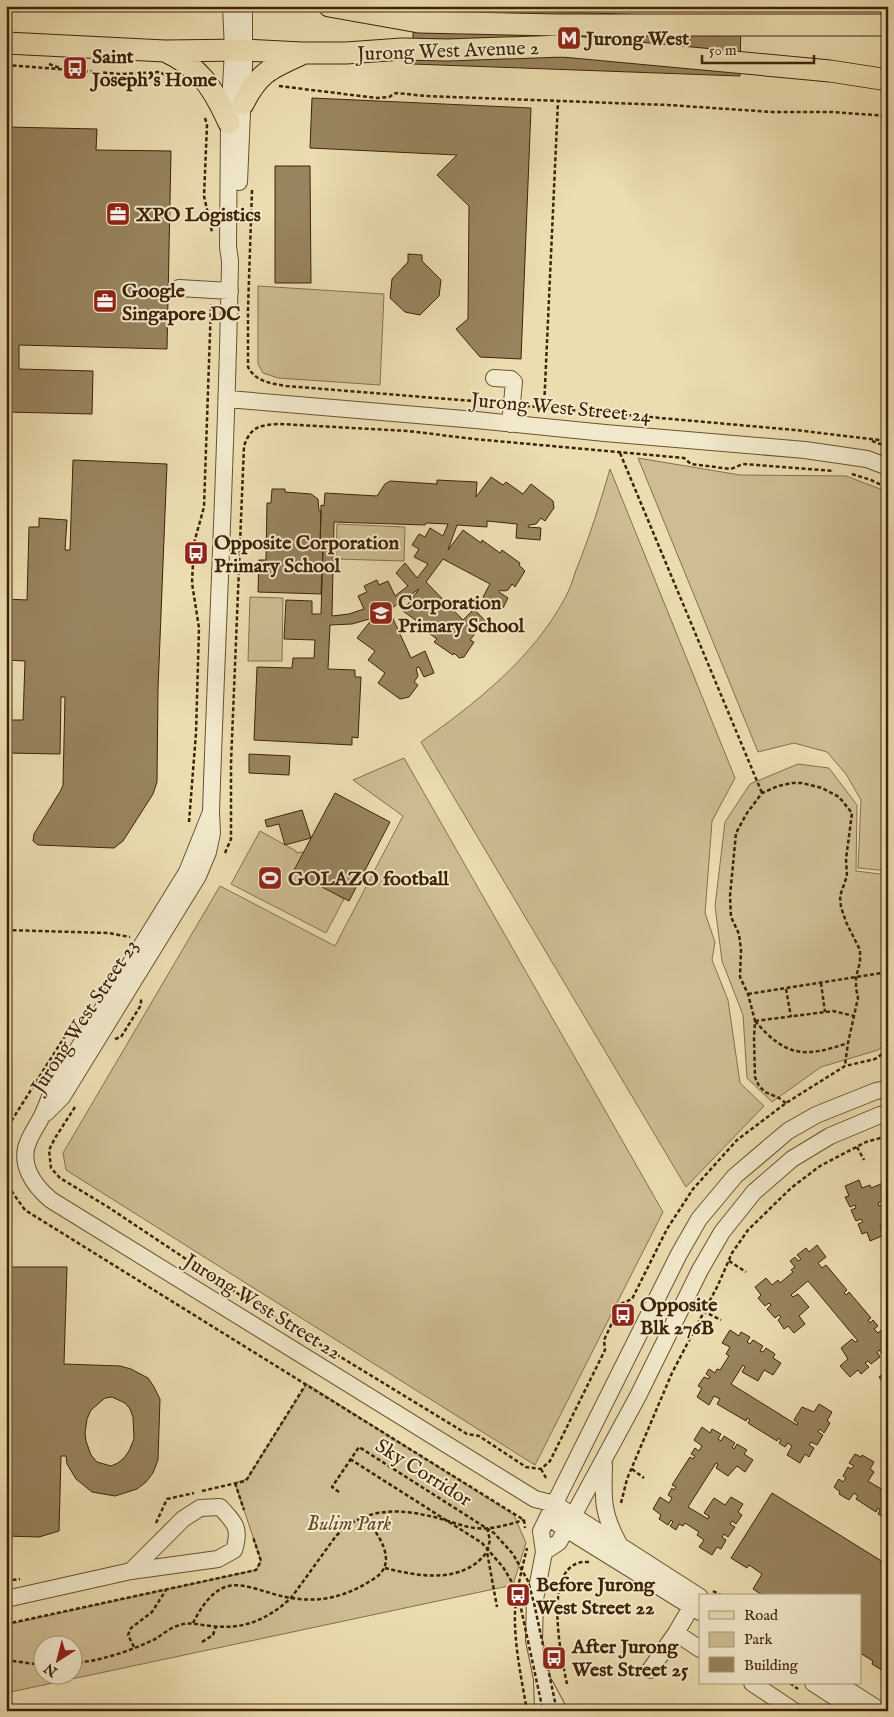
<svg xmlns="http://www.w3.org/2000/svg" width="894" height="1717" font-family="'IM FELL English',serif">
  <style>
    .green { fill: #cebd93; stroke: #86704c; fill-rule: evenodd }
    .building { fill: #98845e; stroke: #3f2306; fill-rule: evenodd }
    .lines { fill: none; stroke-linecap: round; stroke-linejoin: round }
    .minor-casing { stroke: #6a5230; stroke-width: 18 }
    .major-casing { stroke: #3f2306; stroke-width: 23 }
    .path { stroke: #3f2306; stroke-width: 2.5; stroke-dasharray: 4 2.5; stroke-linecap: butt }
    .minor { stroke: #f2e9cc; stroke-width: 16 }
    .major { stroke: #ebddb0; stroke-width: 21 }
    .path-bridge { stroke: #3f2306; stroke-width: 2.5; stroke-dasharray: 4 2.5; stroke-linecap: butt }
    .labels { text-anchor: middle; stroke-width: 4; stroke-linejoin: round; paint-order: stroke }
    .poi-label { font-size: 20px; font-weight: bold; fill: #3f2306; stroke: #f2e9cc; text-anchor: start }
    .street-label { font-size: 20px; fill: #3f2306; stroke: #f2e9cc }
    .park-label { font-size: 20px; font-style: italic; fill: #634a29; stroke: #f2e9cc }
  </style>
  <rect width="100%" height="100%" fill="#ebddb0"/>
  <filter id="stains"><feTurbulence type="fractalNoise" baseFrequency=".004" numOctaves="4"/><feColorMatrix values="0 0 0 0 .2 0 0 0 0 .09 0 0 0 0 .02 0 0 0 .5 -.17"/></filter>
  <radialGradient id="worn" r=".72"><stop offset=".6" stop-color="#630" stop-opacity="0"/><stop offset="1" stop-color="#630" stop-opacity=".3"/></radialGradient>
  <path class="green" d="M258 286 384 294 380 385 278 378 263 373 258 364Z
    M638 458 740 475 846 476 888 492V871L858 868 861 800 846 774 827 752 794 743 758 752Z
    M610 469 735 778 712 821 705 913 715 942 712 960 728 1000 740 1083 764 1106 686 1187 421 742C476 703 533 658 565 598 570 589 573 579 576 570 590 536 600 503 610 469Z
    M337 524 405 527 404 561 336 559Z
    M250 597 283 598 282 661H248Z
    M404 758 663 1212 535 1465 66 1170 63 1153 220 886 335 946 403 816 353 780Z
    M798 764 829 768 857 805 856 871 888 875V1042L878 1050 821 1067 772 1102 747 1078 743 1015 722 961 715 906 725 822 750 784Z
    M260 831 296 851V853L310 851 334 893 344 899 326 933 231 884Z
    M307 1384 514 1515 526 1543 513 1585 6 1693V1625L256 1570 261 1561 235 1483 247 1479ZM42 1644H72V1674H42Z"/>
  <path class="building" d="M414 7 741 18 740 76 412 64Z
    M312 98 531 108 521 359 480 357 456 329 468 319 469 206 437 175 457 155 310 148Z
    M6 127 97 129 96 150 171 151 167 349 19 345V369L93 371 92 414 6 412Z
    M275 166H310L311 283H275Z
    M408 254 422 255V261L441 280 439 296 420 315 405 312 390 298 392 279 408 262Z
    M6 460H9L6 592Z
    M73 460 167 464 158 689 157 782 153 794 123 841 114 848 38 845 33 841 34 834 61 790 63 785 65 697H61L60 754 6 753V720H23L25 661 6 660V599L27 600 29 527H39V518L67 520 65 550H70Z
    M491 477 503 485 506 482 523 494 531 484 553 501 554 508 545 521 541 518 536 524 529 525 528 527 541 528 540 540 516 538 517 524 487 521V527L457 525 448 550 463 530 481 543 482 540 500 553 502 550 520 563 519 565 525 571 515 587 512 584 508 590 504 591 500 590 499 592 508 598 503 608 483 597 490 584 443 559 426 582 463 620 474 609 490 626 482 634 474 626 472 628 474 630V635L470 640 474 642 464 657 459 658 454 653 453 655 434 642 437 639 419 626 421 624 403 611 419 589 389 610 411 658 425 651 434 673 424 677 419 667 416 668 418 676 414 682 418 685 409 697 400 699 378 683 385 673 368 660 375 651 357 638 373 618 352 624 330 625 328 669 355 670V677H361L358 738 352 737V745L254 740 257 667 292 668 293 658H314L315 640 284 639 286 600 312 601V614H321L323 549H320L321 505 324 506 325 493 377 496 385 484 390 481 437 484V480L477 482 476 497ZM334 522 425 525 426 523 448 524 443 536 430 528 425 537 419 534 412 545 419 549 414 557 428 564 417 578 405 563 396 573 408 586 395 596 388 581 379 585 377 580 364 586 367 592 358 596 364 609 349 614 332 616Z
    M272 489H285V492L311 494 318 499 319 511H321L320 549H323L321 594 258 592 259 560H266L267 503H271Z
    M249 754 290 756 289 775 249 773Z
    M335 793 390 822 349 901 293 872Z
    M302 810 311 838 285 845 279 824 267 827 265 820Z
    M888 1178V1199L878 1203 879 1206 885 1204 888 1210V1222L880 1226 884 1235 870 1241 867 1232 862 1234 858 1224 863 1222 861 1219 856 1221 855 1219 851 1210 856 1208 855 1205 850 1207 845 1197 849 1196 845 1186 859 1180 862 1188 870 1185 871 1188 886 1182 885 1179Z
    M817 1245 826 1257 818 1263 822 1268 826 1265 847 1290 844 1293 846 1295 849 1292 871 1318 868 1320 870 1323 873 1320 878 1326 874 1329 878 1333 886 1327 888 1329V1351L883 1355 879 1350 877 1352 880 1357 871 1364 868 1361 865 1363 869 1367 861 1374 858 1370 850 1377 840 1366 848 1359 841 1348 852 1339 855 1342 858 1341 808 1281 791 1295 793 1297 798 1294 809 1307 799 1316 805 1324 794 1333 788 1326 784 1329 778 1320 781 1317 779 1315 775 1318 767 1309 771 1305 769 1303 765 1306 758 1298 761 1295 755 1287 766 1278 772 1285 778 1280 780 1283 793 1272 791 1270 795 1267 790 1261 795 1257 798 1261 801 1259 797 1255 806 1248 809 1252Z
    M6 1267H67L64 1364 120 1366 131 1369 148 1378 154 1387 160 1399 158 1460 153 1473 146 1482 137 1489 115 1496 92 1492 76 1479 67 1464 66 1456H61L59 1531 39 1537 6 1536ZM112 1397 125 1403 130 1409 133 1417 134 1439 129 1451 124 1458 118 1463 111 1466 97 1462 91 1455 86 1441 85 1433 87 1419 91 1410 105 1398Z
    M730 1330 739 1336 741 1332 750 1337 747 1342 750 1344 753 1340 763 1346 760 1351 763 1352 766 1348 775 1354 773 1358 781 1363 773 1375 764 1370 758 1381 742 1372 745 1367 743 1365 731 1384 797 1425 798 1423 794 1420 802 1407 814 1412 819 1404 832 1412 827 1421 830 1423 824 1433 820 1429 818 1432 823 1435 817 1445 811 1442 809 1445 814 1448 809 1457 805 1454 800 1463 787 1455 792 1446 788 1443 785 1447 779 1443 781 1440 778 1438 777 1441 748 1423 750 1420 747 1418 746 1421 717 1404 720 1399 714 1396 709 1405 697 1397 702 1388 698 1386 704 1377 709 1379 710 1377 706 1374 709 1369 715 1373 717 1369 720 1370 729 1356 726 1354 730 1347 722 1343Z
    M888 1365V1389L879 1377 887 1372 884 1368Z
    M702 1427 710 1433 712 1429 721 1434 718 1439 721 1441 724 1436 735 1443 732 1447 734 1449 737 1444 747 1450 744 1454 753 1460 745 1472 737 1466 728 1476 716 1468 718 1464 716 1463 688 1507 708 1519 709 1516 704 1513 714 1498 725 1505 731 1497 743 1504 738 1512 742 1515 736 1524 732 1521 730 1524 735 1527 728 1537 724 1534 722 1537 726 1540 721 1549 717 1547 712 1555 699 1547 704 1540 697 1535 699 1532 685 1523 683 1526 679 1524 676 1530 670 1526 673 1522 671 1520 668 1525 659 1519 661 1515 653 1509 660 1497 669 1503 672 1498 668 1495 672 1488 674 1490 676 1487 672 1485 690 1457 693 1459 695 1456 691 1454 695 1448 699 1451 702 1446 694 1440Z
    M855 1454 861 1457 862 1455 874 1462 870 1469 874 1472 868 1481 888 1493V1520L878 1514 880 1510 878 1508 876 1512 856 1499 858 1496 854 1493 849 1500 839 1494 840 1492 834 1487 839 1479 843 1482 846 1478 843 1476 848 1467 851 1469 854 1466 849 1463Z
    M772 1493 888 1565V1674L872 1664 873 1661 860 1653V1596H764L753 1589 762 1574 749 1565 747 1568 731 1558Z"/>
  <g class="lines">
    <defs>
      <path id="minor" d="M239 182 244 67V6
        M179 288 230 291
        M494 378 511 379 514 382 510 424
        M228 399 476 420 605 433 805 450 867 459 888 467
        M211 812 187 872 52 1091C49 1099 46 1108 42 1116 38 1124 33 1131 29 1140 18 1163 33 1185 51 1200L535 1499 555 1504 700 1597
        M46 1113 62 1097 198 876 208 852 212 833 211 812C217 628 227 445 230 261L228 247 229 123 233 50 231 6
        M604 1465C603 1499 602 1513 619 1544
        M558 1524 700 1612
        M544 1552 559 1542 638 1396 700 1270 722 1232 754 1192 792 1159 830 1136 880 1115 888 1114
        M6 1599 131 1571 218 1559 234 1550C241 1528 235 1523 220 1507L200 1508 183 1519 131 1571
        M676 1633 700 1649
        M650 1670 676 1633 697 1597
        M544 1683 559 1711
        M752 1683 794 1711
        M813 1683 856 1711
        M837 1683 881 1711
        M543 1711 542 1679 534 1640 535 1599 544 1552 541 1531 679 1254 699 1219 735 1176 788 1131 816 1115 876 1091 888 1089"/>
      <path id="major" d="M329 6 419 22 558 25H888
        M6 43 165 51 244 50 302 53H346L402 49 448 50 563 46 830 71 888 80
        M165 51C201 68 213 88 229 123
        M243 104C259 72 271 68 302 54"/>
    </defs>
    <use href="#minor" class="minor-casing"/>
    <use href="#major" class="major-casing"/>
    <path class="path" d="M49 64 60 68
      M6 65 121 74 160 72 181 84
      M279 86 377 98 389 97 396 93 426 96 668 105 773 112H832L888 116
      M205 118 207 125 204 196 212 232
      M252 190 248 309V367C256 382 270 383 286 386L498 403
      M526 406 795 430 888 441
      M544 408 558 101
      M872 441 888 447
      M620 453 762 793
      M852 474 871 480 888 488
      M189 822 196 733 199 628 192 583 194 543 204 507 211 304
      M225 853 231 839V763L244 446C251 426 260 425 280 424L408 431 474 439 684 458 691 464 731 469 743 464 834 471
      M6 930 108 933 130 937
      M821 983 825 1012
      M786 989 791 1017
      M748 994 888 972
      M755 1021C786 1057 804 1058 848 1043
      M755 1021 833 1011 854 1016
      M115 1039 121 1037 141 1005V999
      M786 1103 779 1098 765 1092 759 1086 755 1077 754 1037 755 1021 748 994 740 977 741 950 739 934 731 917 730 896 736 833 747 813 762 793 778 786 792 783H802L822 788 839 797 852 813 846 859 847 876 840 896 841 907 846 922 860 950V962L856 977V988L858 998 848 1043 845 1065
      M75 1107 55 1138 49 1150 51 1168 60 1178 108 1207 252 1303 467 1434 479 1436 526 1467 541 1469 550 1461 605 1350 604 1340 621 1304 632 1299 667 1229 693 1189 737 1140 786 1103 845 1066 875 1059 888 1050
      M6 1133 12 1120 67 1033
      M857 1147 864 1160
      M6 1179 10 1189 25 1210 524 1520 525 1528
      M729 1261 746 1272
      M703 1311 721 1320
      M541 1469 546 1478
      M632 1469 644 1478
      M235 1483 244 1510
      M202 1491 245 1481 247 1479 306 1384
      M621 1503 627 1479 672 1373 718 1285 732 1253 748 1230 791 1188 820 1166 866 1142 888 1136
      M156 1523 167 1499 194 1493
      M487 1528 490 1540 487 1552 497 1607
      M385 1568C420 1577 463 1584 487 1552
      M6 1581 20 1579
      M713 1591 722 1596
      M193 1623C200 1609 210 1593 225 1587 240 1582 256 1589 270 1593 310 1605 340 1601 375 1578 399 1562 378 1533 364 1517
      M6 1624 256 1570 261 1561 253 1537
      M202 1642 213 1635 216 1626
      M134 1647 128 1635 131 1628 152 1612 166 1590
      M6 1660 42 1665
      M72 1663C98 1662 134 1650 157 1638 163 1634 170 1628 177 1626 188 1621 199 1625 211 1626 243 1630 267 1620 291 1598L336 1536C361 1510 392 1508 425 1515 442 1518 457 1525 474 1528 491 1530 507 1525 524 1520
      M790 1683 798 1689
      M567 1684C561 1656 540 1558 589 1562
      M526 1705C521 1677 514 1642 515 1613 516 1591 522 1569 527 1548"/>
    <use href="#minor" class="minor"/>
    <use href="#major" class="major"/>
    <path class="path-bridge" d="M350 1459 482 1543 503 1567 513 1584 519 1599 543 1711
      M339 1492 332 1487 359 1447 494 1533 513 1554 528 1581 534 1603 557 1711"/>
  </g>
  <defs>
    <symbol id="metro-square" viewBox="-11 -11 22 22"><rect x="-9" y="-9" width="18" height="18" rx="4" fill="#8f2418" stroke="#f2e9cc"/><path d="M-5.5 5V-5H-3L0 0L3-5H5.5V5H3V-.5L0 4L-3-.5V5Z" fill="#fff"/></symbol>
    <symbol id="bus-square" viewBox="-11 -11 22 22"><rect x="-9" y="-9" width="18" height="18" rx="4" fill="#8f2418" stroke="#f2e9cc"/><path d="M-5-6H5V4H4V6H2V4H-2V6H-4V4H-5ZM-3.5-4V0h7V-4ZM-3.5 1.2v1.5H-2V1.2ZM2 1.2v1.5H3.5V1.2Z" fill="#fff"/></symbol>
    <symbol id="office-square" viewBox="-11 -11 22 22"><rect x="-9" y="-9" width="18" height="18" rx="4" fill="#8f2418" stroke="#f2e9cc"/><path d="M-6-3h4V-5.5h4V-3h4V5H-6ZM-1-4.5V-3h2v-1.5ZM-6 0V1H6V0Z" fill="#fff"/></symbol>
    <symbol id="school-square" viewBox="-11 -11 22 22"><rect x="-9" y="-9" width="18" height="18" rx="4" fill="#8f2418" stroke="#f2e9cc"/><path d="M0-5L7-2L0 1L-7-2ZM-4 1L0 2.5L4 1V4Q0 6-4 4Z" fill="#fff"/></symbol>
    <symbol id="stadium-square" viewBox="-11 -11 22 22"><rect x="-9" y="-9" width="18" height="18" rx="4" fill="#8f2418" stroke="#f2e9cc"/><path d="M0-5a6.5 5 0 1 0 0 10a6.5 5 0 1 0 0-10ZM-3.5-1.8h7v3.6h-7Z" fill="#fff"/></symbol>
  </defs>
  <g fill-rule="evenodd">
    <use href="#metro-square" x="555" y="24" width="28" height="28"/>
    <use href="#bus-square" x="61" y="54" width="28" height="28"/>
    <use href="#office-square" x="104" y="200" width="28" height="28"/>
    <use href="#office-square" x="91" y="287" width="28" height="28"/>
    <use href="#bus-square" x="182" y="539" width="28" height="28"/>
    <use href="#school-square" x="367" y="599" width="28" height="28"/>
    <use href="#stadium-square" x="256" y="864" width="28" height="28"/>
    <use href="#bus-square" x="609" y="1301" width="28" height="28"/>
    <use href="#bus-square" x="504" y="1581" width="28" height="28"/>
    <use href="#bus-square" x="540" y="1644" width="28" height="28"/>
  </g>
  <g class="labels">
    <g class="poi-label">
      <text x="586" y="45">Jurong West</text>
      <text x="92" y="63">Saint<tspan x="92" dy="23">Joseph's Home</tspan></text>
      <text x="136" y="221">XPO Logistics</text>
      <text x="122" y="297">Google<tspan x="122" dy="23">Singapore DC</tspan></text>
      <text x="214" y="549">Opposite Corporation<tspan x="214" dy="23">Primary School</tspan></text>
      <text x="398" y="609">Corporation<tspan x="398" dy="23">Primary School</tspan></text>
      <text x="288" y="885">GOLAZO football</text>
      <text x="640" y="1311">Opposite<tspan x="640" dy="23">Blk 276B</tspan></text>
      <text x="536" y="1591">Before Jurong<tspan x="536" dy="23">West Street 22</tspan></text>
      <text x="572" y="1653">After Jurong<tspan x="572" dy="23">West Street 25</tspan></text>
    </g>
    <g class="street-label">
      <text transform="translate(448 50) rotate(-2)" y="7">Jurong West Avenue 2</text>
      <text transform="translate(561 407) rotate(5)" y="7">Jurong West Street 24</text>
      <text transform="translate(84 1016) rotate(-57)" y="7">Jurong West Street 23</text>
      <text transform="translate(263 1306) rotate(32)" y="7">Jurong West Street 22</text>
      <text transform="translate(424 1472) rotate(32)" y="7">Sky Corridor</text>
    </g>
    <g class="park-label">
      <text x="349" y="1530">Bulim Park</text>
    </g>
  </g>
  <rect width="894" height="1717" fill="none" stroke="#ebddb0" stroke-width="25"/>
  <rect x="8" y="8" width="879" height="1702" fill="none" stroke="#3f2306" stroke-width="2.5"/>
  <rect x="12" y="12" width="869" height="1692" fill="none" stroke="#3f2306"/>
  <rect x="699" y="1594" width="162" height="90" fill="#f2e9cc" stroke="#aa9a7d"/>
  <rect x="709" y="1611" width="25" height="8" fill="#ebddb0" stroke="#aa9a7d"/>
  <text x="744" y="1620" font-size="15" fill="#3f2306">Road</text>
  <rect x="709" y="1632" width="25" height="15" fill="#cebd93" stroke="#aa9a7d"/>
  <text x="744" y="1644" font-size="15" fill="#3f2306">Park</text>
  <rect x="709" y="1657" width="25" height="15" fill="#98845e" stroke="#aa9a7d"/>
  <text x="744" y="1670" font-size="15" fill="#3f2306">Building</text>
  <g transform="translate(58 1660) rotate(216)"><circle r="24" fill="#f2e9cc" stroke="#aa9a7d"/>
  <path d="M0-4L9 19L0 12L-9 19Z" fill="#8f2418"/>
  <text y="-8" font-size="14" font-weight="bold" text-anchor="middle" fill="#3f2306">N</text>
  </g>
  <path d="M702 55v8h112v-8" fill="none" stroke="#3f2306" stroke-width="2.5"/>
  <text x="709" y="55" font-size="15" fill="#3f2306" stroke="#f2e9cc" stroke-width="4" paint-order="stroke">50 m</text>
  <rect width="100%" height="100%" filter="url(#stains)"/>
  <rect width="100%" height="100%" fill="url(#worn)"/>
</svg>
